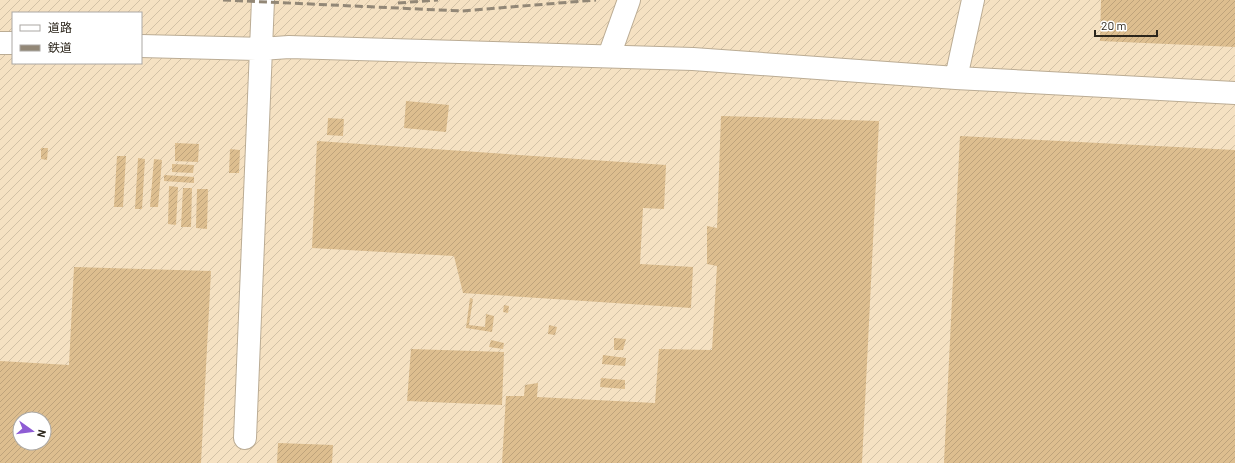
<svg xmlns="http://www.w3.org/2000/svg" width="1235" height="463" font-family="Barlow,'Noto Sans JP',sans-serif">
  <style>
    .industrial { fill: url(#industrial-furrows); fill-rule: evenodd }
    .building { fill: url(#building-hatch); fill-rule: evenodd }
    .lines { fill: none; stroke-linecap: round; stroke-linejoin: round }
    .minor-casing { stroke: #bbac94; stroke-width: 24 }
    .minor { stroke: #fff; stroke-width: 22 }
    .rail { stroke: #928776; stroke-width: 3; stroke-dasharray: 8 4; stroke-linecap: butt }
  </style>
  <defs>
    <pattern id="industrial-furrows" width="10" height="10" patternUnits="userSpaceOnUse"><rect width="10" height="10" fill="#f5e1c2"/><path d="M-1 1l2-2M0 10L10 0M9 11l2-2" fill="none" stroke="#d2c1a6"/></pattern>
    <pattern id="building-hatch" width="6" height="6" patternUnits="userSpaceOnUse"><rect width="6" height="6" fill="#ddbe8f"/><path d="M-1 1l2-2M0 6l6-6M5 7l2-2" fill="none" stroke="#bea37b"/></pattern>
  </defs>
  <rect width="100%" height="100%" fill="#fdedd4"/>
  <path class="industrial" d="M0 0H1235V463H0ZM13 13H141V63H13ZM20 419H44V443H20Z"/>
  <path class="building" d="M1101 0H1235V47L1100 41Z
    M406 101 449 105 446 132 404 128Z
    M721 116 879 121 862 463H502L506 396H524L525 385 538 383 537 397 655 403 659 349 712 350 717 266 707 264V226L717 228Z
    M328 118 344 119 343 136 327 135Z
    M960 136 1235 150V463H944Z
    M317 141 666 165 664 209 643 208 640 264 693 267 691 308 463 293 454 256 312 248Z
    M175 143 199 144 198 162 175 161Z
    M41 148H48L47 160 41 159Z
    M230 149 240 150 239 173H229Z
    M117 156H126L123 207H114Z
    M138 158 145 159 142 209H135Z
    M154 159 162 160 158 207H150Z
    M172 164 194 165 193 173 172 172Z
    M164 175 194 177V183L164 181Z
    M169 186 178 187 176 225 168 224Z
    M183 188H192L191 227H181Z
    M197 189H208L207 229 196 228Z
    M74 267 211 271 201 463H0V361L69 365ZM20 419H44V443H20Z
    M470 298 473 299 469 325 485 327 486 314 494 316 492 332 466 328Z
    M504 305 509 306 508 313 503 312Z
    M549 325 557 327 555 335 548 334Z
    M614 338 626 339 623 350H614Z
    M491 340 504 343 503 349 489 347Z
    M411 349 504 352 502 405 407 401Z
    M603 355 626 358 625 366 602 364Z
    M601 378 625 380V389L600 387Z
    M278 443 333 445 332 463H277Z"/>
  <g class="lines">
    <defs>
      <path id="minor" d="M0 43H13
        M141 46 261 49 289 47 693 59 956 78 1235 93
        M609 56 629 0
        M956 78 973 0
        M245 438 263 0"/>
    </defs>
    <use href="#minor" class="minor-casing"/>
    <use href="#minor" class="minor"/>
    <path class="rail" d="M223 0 462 11 596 0
      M398 3 438 0"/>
  </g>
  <rect x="12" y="12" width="130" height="52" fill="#ffffff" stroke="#aba8a4"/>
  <rect x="20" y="25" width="20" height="6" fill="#ffffff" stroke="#aba8a4"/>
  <text x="48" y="32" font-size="12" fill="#2c261c">道路</text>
  <rect x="20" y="45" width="20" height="6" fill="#928776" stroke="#aba8a4"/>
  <text x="48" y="52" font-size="12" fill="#2c261c">鉄道</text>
  <g transform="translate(32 431) rotate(104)"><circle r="19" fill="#ffffff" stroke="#aba8a4"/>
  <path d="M0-3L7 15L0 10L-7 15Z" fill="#8e5cd4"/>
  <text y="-6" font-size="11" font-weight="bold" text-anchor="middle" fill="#2c261c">N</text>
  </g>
  <path d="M1095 30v6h62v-6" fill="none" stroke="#2c261c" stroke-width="2"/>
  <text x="1101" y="30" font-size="12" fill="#2c261c" stroke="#ffffff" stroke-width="3" paint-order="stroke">20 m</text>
</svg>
